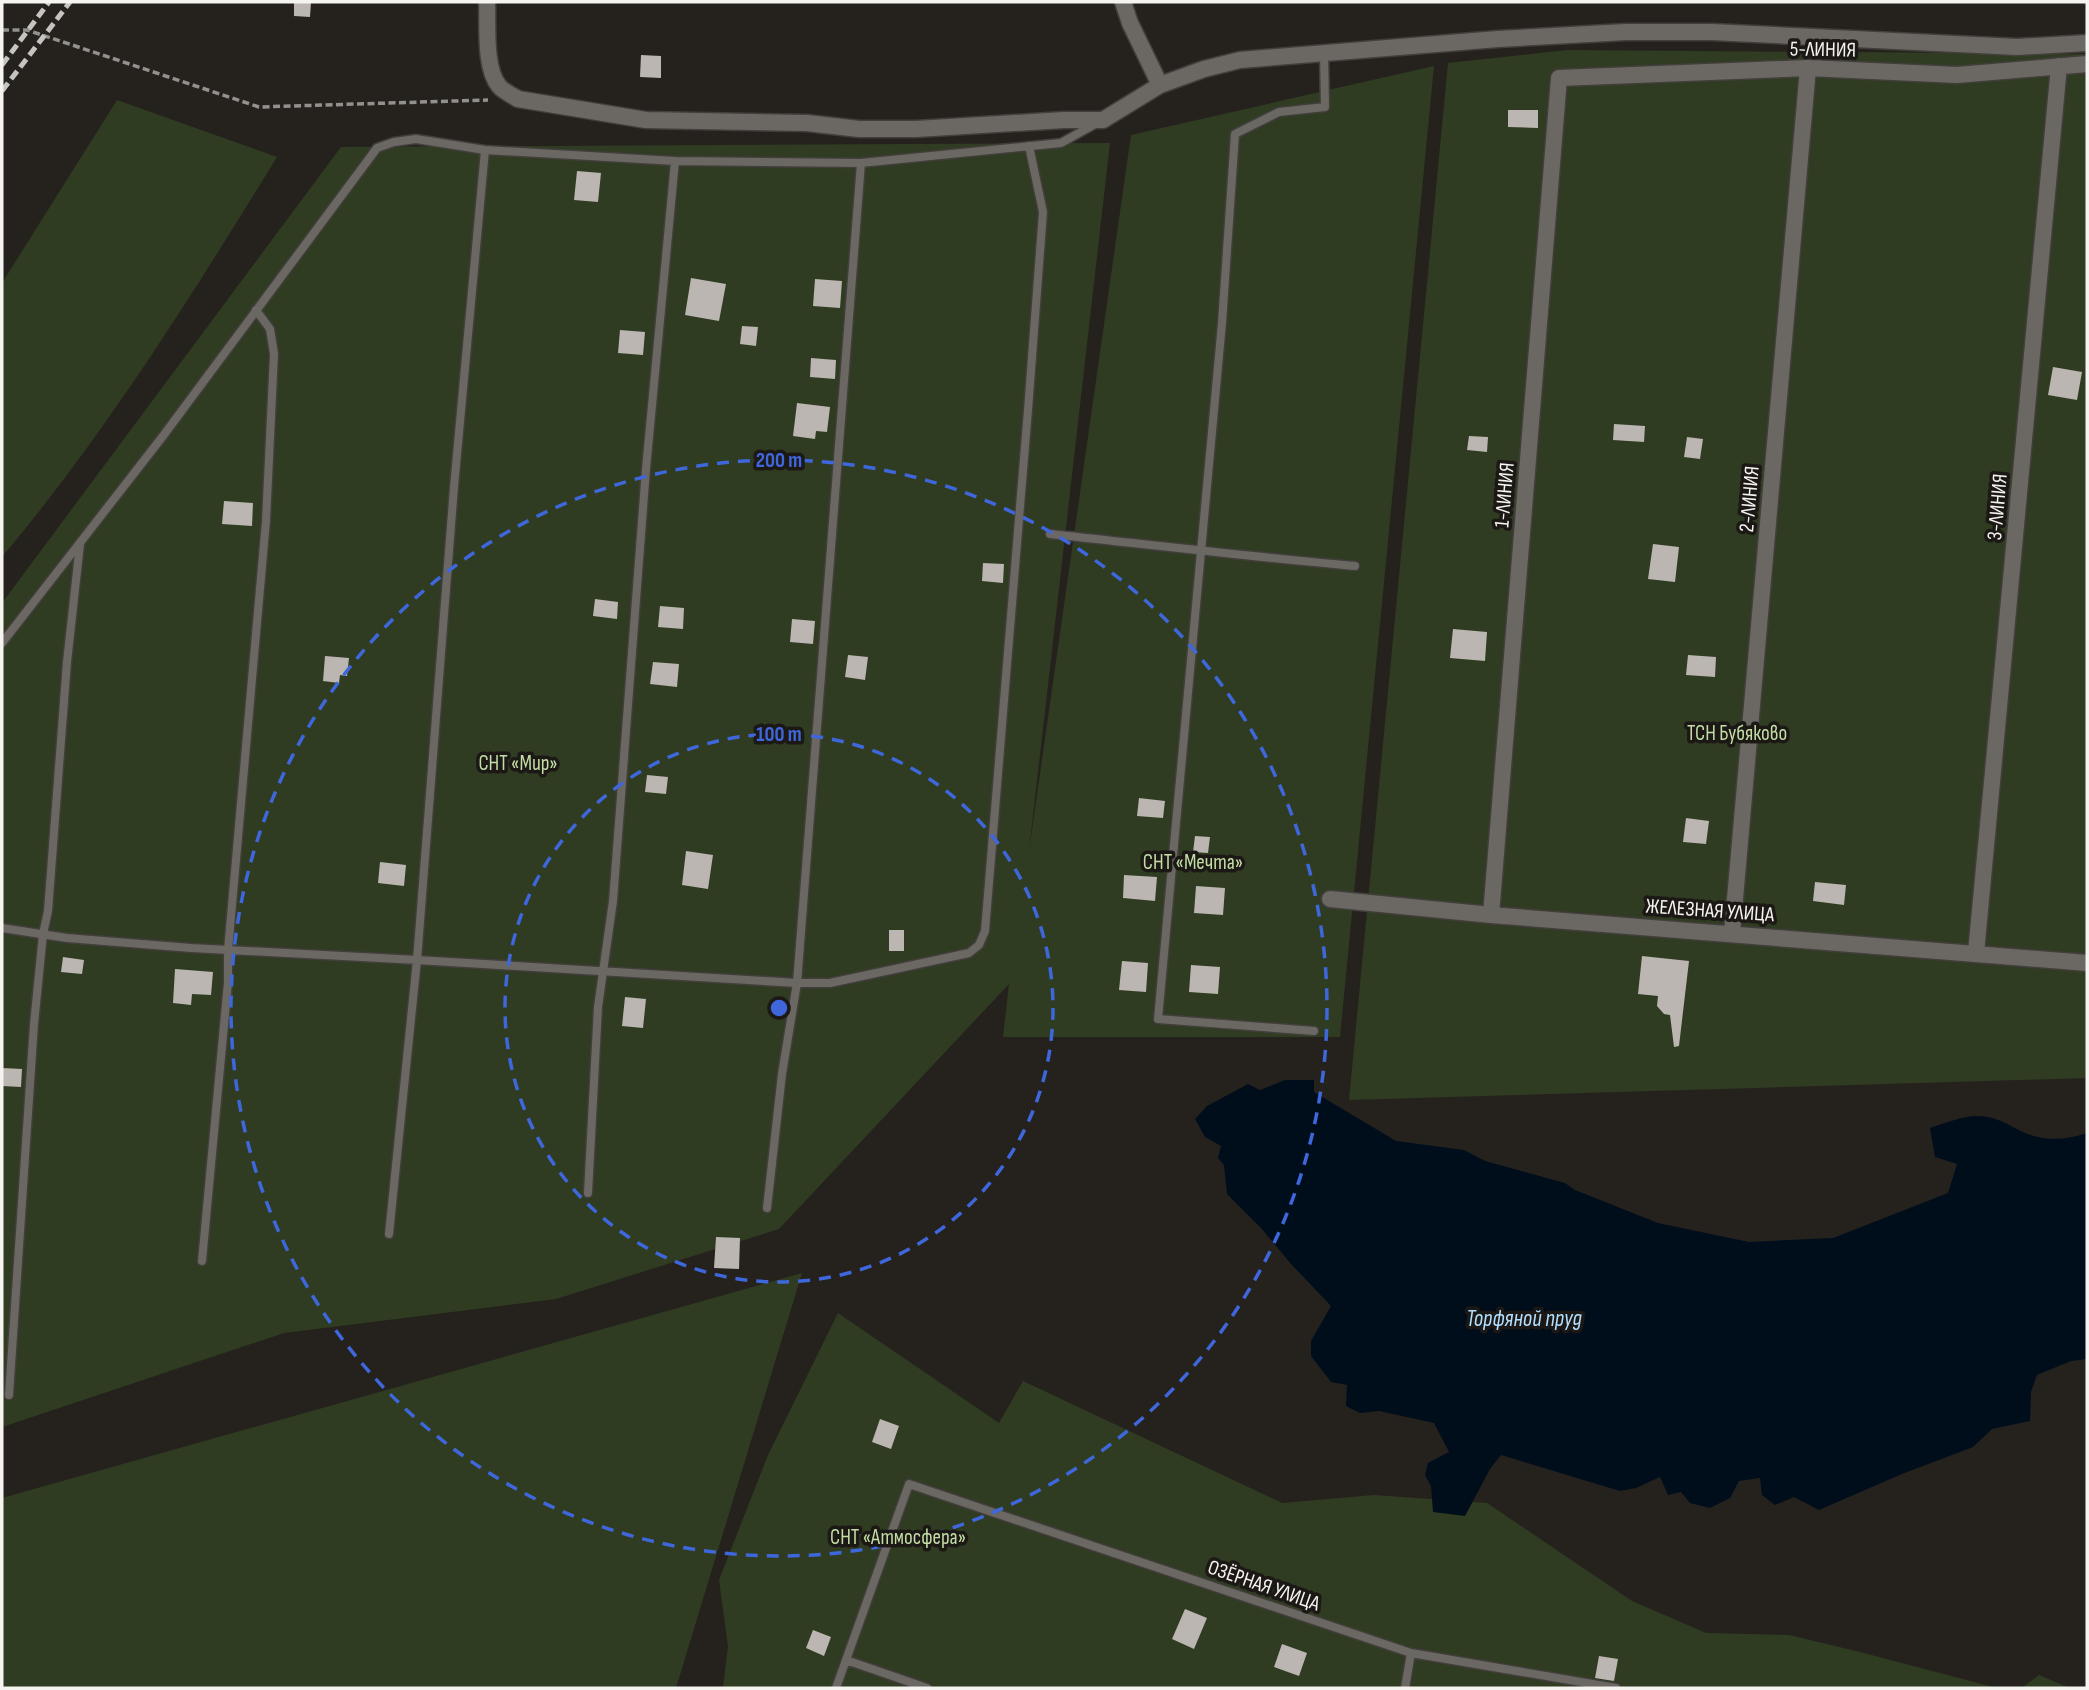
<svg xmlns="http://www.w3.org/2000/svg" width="2089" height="1690" font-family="'Sofia Sans Condensed',sans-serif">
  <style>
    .green { fill: #2f3c21 }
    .water { fill: #000e1c }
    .building { fill: #bbb6b1 }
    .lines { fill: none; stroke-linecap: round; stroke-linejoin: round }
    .service-casing { stroke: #413e3b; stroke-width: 11 }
    .minor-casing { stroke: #413e3b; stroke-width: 19 }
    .path { stroke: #93918d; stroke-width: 3.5; stroke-dasharray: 7 3.5; stroke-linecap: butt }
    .service { stroke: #6b6762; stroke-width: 8 }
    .minor { stroke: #6b6762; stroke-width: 16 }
    .rail { stroke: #c6c4c1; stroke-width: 5; stroke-dasharray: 10 5; stroke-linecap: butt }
    .ring { fill: none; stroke: #3e67dc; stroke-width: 3.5; stroke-dasharray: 12 9 }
    .labels { text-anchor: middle; stroke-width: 7; stroke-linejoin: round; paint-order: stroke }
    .street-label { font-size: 21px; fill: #f6f4f1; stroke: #1c1815 }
    .park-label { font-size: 21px; fill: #c2dea5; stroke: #1c1815 }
    .water-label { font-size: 23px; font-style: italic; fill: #b1dfff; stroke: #1c1815 }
    .centre { fill: #3e67dc; stroke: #1c1815; stroke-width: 3.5 }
    .ring-label { font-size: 21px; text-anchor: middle; font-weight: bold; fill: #3e67dc; stroke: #1c1815; stroke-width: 7; stroke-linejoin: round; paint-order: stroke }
  </style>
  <rect width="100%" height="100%" fill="#25221e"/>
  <path class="green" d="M1567 50 2087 54V1078L1349 1100 1448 63Z
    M1434 66 1340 1037H1003L1009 984 779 1229 556 1299 284 1333 2 1427V603L341 147 1110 143 1029 851 1131 135Z
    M117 100 277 157C192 295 106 433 2 557V283Z
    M802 1273 676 1688H2V1498Z
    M838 1313 999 1423 1023 1381 1282 1503 1374 1495 1487 1503 1632 1601 1706 1633 1789 1635 1860 1652 1997 1688H723L728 1646 719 1580 768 1455Z
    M2039 1675 2070 1688H2019L2023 1687Z"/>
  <path class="water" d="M1285 1080H1314V1092L1396 1141 1464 1150 1485 1161 1565 1183 1575 1190 1658 1223 1749 1242 1833 1238 1948 1193 1957 1164 1935 1157 1930 1128C1949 1122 1968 1113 1988 1117 2005 1120 2018 1132 2034 1136 2053 1141 2069 1139 2087 1133V1359L2071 1361 2037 1375 2031 1392 2030 1421 1992 1429 1973 1447 1902 1474 1819 1510 1794 1497 1775 1505 1762 1495 1760 1478 1739 1481 1730 1498 1710 1508 1690 1503 1681 1492 1668 1495 1660 1477 1636 1488 1620 1491 1501 1455 1490 1469 1465 1516 1433 1512 1431 1486 1425 1475 1428 1463 1449 1452 1434 1423 1379 1411 1360 1413 1346 1406 1347 1385 1331 1382 1311 1356V1341L1331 1306 1292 1265 1261 1228 1227 1194 1224 1165 1218 1158 1221 1146 1205 1137 1195 1119 1207 1106 1248 1084 1260 1090Z"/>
  <path class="building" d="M294 2H311L310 17 294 16Z
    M641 55 661 56V78L640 77Z
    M1508 110H1538V128L1508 127Z
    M577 171 601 173 598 202 574 200Z
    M691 278 726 284 719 321 685 315Z
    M815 279 842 281 840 308 813 306Z
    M742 326 758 327 756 346 740 344Z
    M620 330 645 332 643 355 618 353Z
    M811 358 836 360 835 379 810 377Z
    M2053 367 2082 372 2077 400 2048 395Z
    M797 403 830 407 827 432 816 431 815 439 793 436Z
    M1614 424 1645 426 1644 442 1613 440Z
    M1469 436 1488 437 1487 452 1467 450Z
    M1687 437 1703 439 1700 459 1684 457Z
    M224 501 253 503 252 526 222 524Z
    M1653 544 1679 547 1675 582 1648 579Z
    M983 563 1004 564 1003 583 982 581Z
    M595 599 618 602 617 619 593 616Z
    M660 606 684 608 683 629 658 627Z
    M792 619 815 621 813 644 790 642Z
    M1453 629 1487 632 1485 661 1450 658Z
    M848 655 868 657 865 680 845 677Z
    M1688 655 1716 657 1715 677 1686 675Z
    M325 656 349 658 347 676 340 675 339 683 323 681Z
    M653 662 679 664 677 687 650 684Z
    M647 775 668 777 666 794 645 792Z
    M1139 798 1165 801 1163 818 1137 816Z
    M1686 818 1709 821 1706 844 1683 842Z
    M1195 836 1210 837 1208 853 1193 852Z
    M686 851 713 855 708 889 682 885Z
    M380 862 406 865 404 886 378 883Z
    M1124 875 1157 877 1155 901 1123 898Z
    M1815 882 1846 885 1844 905 1813 901Z
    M1196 886 1225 888 1223 915 1194 913Z
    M889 930H904V951H889Z
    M1642 956 1689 961 1679 1046 1674 1047 1670 1015 1664 1014 1657 1006 1658 996 1638 994Z
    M63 957 84 960 82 974 61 972Z
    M1122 961 1148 963 1146 992 1119 990Z
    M1191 965 1220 967 1218 994 1189 992Z
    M175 969 213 972 211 995 192 994 191 1005 173 1003Z
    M625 997 646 999 643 1028 622 1026Z
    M2 1068 22 1069 21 1087 2 1086Z
    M716 1237 740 1238 739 1269 714 1268Z
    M880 1419 899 1426 891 1449 872 1442Z
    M1185 1609 1207 1618 1194 1649 1172 1639Z
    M813 1630 831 1637 824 1656 806 1648Z
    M1282 1644 1307 1653 1299 1676 1274 1667Z
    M1599 1656 1618 1659 1614 1681 1595 1678Z"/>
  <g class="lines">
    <defs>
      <path id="service" d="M1050 534C1152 545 1253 557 1355 566
        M2 643 163 436 377 148 394 142 416 139 485 150 675 161 861 163 1061 143 1095 124
        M2 928 67 938 191 948 417 960 797 983H830L969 953 979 945 985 931 1028 410 1043 212 1029 146
        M1314 1031 1158 1019 1222 323 1235 134 1279 112 1325 107 1324 52
        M588 1193 598 1007 613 901 646 469 675 161
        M767 1208 782 1074 797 983 861 163
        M389 1234 417 960 454 487 485 150
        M202 1261 228 982V950L266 521 274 354 270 329 256 310
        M9 1395 34 1024 43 934 48 911 67 662 80 544
        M846 1660 927 1688
        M836 1688 909 1484 1411 1653 1616 1688
        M1405 1688 1411 1653"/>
      <path id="minor" d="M487 2C488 25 484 68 499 86 504 92 512 95 518 99L646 120 807 123 859 129H916L1064 120H1103L1160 85 1204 69 1240 60 1498 39 1626 32H1712L2017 47 2087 43
        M1123 2 1130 23 1160 85
        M1330 899 1491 915 2087 963
        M1491 915 1559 78 1808 68 1957 75 2087 64
        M1732 933 1808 68
        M1976 953 2059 66"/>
    </defs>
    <use href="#service" class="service-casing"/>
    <use href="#minor" class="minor-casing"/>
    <path class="path" d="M2 30H27L259 107 488 100"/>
    <use href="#service" class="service"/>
    <use href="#minor" class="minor"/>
    <path class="rail" d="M2 65 49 2
      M2 91 70 2"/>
  </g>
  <g class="ring">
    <circle cx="779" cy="1008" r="274"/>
    <circle cx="779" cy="1008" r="548"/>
  </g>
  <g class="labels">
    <g class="street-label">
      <text transform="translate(1823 49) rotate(1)" y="7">5-ЛИНИЯ</text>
      <text transform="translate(1504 495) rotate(-85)" y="7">1-ЛИНИЯ</text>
      <text transform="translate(1749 499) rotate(-85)" y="7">2-ЛИНИЯ</text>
      <text transform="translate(1997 507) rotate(-85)" y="7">3-ЛИНИЯ</text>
      <text transform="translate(1710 910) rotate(4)" y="7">ЖЕЛЕЗНАЯ УЛИЦА</text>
      <text transform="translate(1264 1585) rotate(19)" y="7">ОЗЁРНАЯ УЛИЦА</text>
    </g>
    <g class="park-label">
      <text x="1737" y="740">ТСН Бубяково</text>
      <text x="518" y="770">СНТ «Мир»</text>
      <text x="1193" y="869">СНТ «Мечта»</text>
      <text x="898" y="1544">СНТ «Атмосфера»</text>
    </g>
    <g class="water-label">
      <text x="1524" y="1326">Торфяной пруд</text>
    </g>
  </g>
  <circle cx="779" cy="1008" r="10" class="centre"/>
  <g class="ring-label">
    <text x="779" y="467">200 m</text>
    <text x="779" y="741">100 m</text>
  </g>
  <rect width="2089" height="1690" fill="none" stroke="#f6f4f1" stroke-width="7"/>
</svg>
